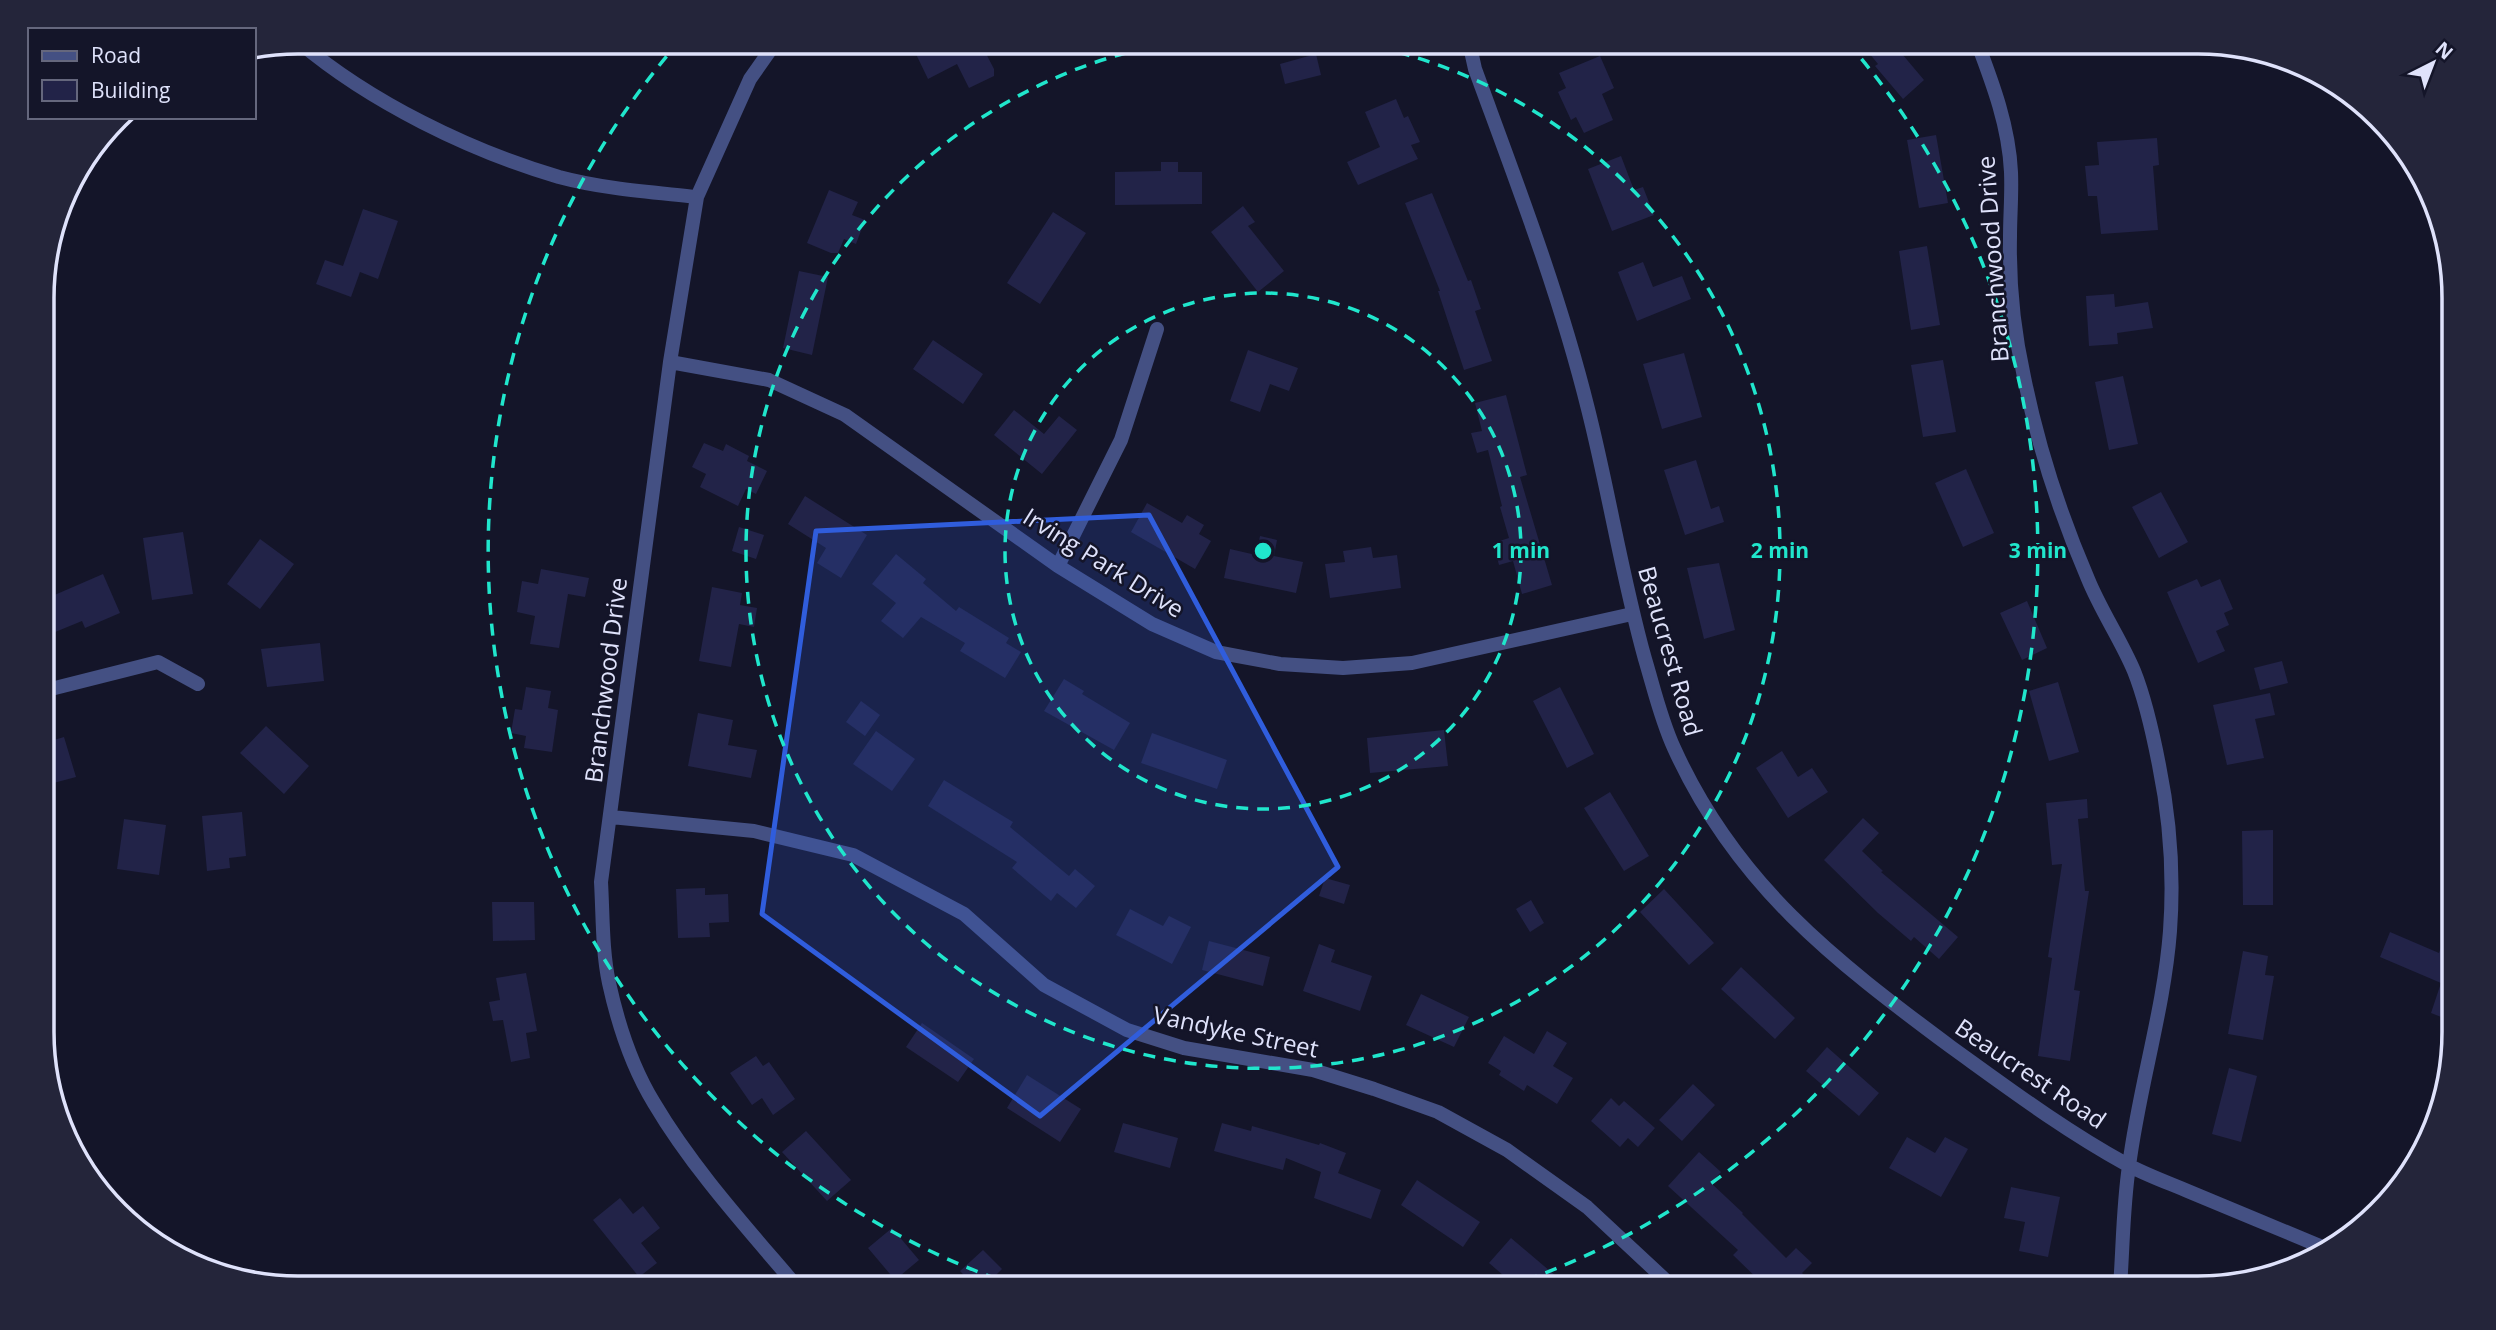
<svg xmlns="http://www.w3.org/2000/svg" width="2496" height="1330" font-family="'Open Sans',sans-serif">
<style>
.building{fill:#222348}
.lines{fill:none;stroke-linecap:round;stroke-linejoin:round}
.street{stroke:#445083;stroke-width:14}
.marked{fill:#305ddc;fill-opacity:0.2;stroke:#305ddc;stroke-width:5;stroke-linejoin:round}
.ring{fill:none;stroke:#20e6cc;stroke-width:3.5;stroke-dasharray:12 9}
.labels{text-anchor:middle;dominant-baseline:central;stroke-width:5;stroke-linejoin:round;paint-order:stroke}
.street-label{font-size:24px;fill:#dfe2fb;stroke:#141529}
.rim{fill:none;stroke:#dfe2fb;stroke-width:3.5}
.centre{fill:#20e6cc;stroke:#141529;stroke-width:3.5}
.ring-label{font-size:21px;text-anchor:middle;font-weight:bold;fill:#20e6cc;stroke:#141529;stroke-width:5;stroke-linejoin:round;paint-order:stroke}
</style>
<rect width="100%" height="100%" fill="#141529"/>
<!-- building -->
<path class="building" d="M930,42H980L994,69V76L969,88L957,64L928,79L914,50Z
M1881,42H1892L1924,80L1903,99L1875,66L1878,64L1869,53Z
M1316,54L1321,75L1285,84L1280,64Z
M1600,56L1614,88L1602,94L1613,120L1584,133L1576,117L1571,120L1558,92L1566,88L1559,73Z
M1396,99L1404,118L1408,116L1420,142L1411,145L1418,159L1358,185L1347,162L1380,147L1365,112Z
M1936,135L1948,203L1919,208L1907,140Z
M2157,138L2159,165L2153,166L2158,230L2101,234L2097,196H2088L2085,166L2099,165L2097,142Z
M1621,156L1634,190L1643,187L1654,215L1612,231L1588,169Z
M1161,162H1178V172H1202V204L1115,205V172L1161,171Z
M829,190L858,202L852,215L865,220L856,244L844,239L838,253H831L807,243Z
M1432,193L1468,281L1471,280L1481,309L1475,311L1492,361L1464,370L1438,291H1440L1405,203Z
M1243,206L1255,222L1248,226L1284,271L1258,292L1211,232Z
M363,209L398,221L378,279L360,272L351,297L316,284L325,260L343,266Z
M1053,212L1086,233L1040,304L1007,283Z
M1927,246L1940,325L1911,330L1899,251Z
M1643,262L1653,287L1682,276L1691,299L1637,321L1618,272Z
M799,271L828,277L812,355L783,348Z
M2114,294L2115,307L2148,302L2153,328L2117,333L2118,344L2089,346L2086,296Z
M933,340L983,374L963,404L913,369Z
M1248,350L1298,368L1289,391L1270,384L1260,412L1230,401Z
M1684,353L1702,417L1662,429L1643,364Z
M1943,360L1956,432L1923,437L1911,365Z
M2123,376L2138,444L2109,450L2095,382Z
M1506,395L1527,475L1520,477L1552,585L1522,594L1513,561L1499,565L1493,543L1509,538L1500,507L1502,506L1488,450L1477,453L1471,433L1482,431L1475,403Z
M1014,410L1044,434L1059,416L1077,430L1042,474L994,435Z
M704,443L723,451L726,444L749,456L747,461L767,471L756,494L746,489L738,506L700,487L706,474L692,467Z
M1696,460L1711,509L1719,506L1724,522L1685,535L1664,470Z
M1966,469L1994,533L1963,547L1935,483Z
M2161,492L2188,542L2159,558L2132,507Z
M805,496L867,535L841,578L817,563L826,548L788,524Z
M1147,503L1182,523L1187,515L1204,525L1199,534L1211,541L1195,569L1131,532Z
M739,527L764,535L756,559L732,551Z
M183,532L193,594L152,600L143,538Z
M1260,536L1277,540L1274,556L1303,562L1296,593L1224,578L1230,549L1256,555Z
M260,539L294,564L260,609L227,584Z
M1371,547L1373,558L1397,555L1401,588L1330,598L1325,564L1345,562L1343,551Z
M896,554L926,579L923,583L956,611L959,607L1009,638L1006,643L1021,652L1005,678L960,651L965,643L921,617L903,638L881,621L896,603L872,584Z
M1719,563L1735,630L1704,639L1687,568Z
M541,569L589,578L585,597L568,594L559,648L530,644L535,616L517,612L522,581L538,584Z
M103,574L120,613L85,628L82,621L43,637V600Z
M2197,579L2201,587L2220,579L2233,609L2224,613L2229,625L2216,631L2225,651L2198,663L2167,592Z
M712,587L742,593L740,605L757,608L754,627L739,624L731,667L699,661Z
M2027,601L2047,648L2022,660L2000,613Z
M320,643L324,681L267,687L261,649Z
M2282,661L2288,683L2260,690L2254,668Z
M1064,679L1084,691L1082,694L1130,723L1114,750L1044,711Z
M2058,682L2079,752L2049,761L2029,691Z
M526,687L551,691L548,708L558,710L552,752L524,748L526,736L511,733L515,709L522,710Z
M1560,687L1594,754L1567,768L1533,701Z
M2270,693L2275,715L2255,719L2264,758L2227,765L2213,705Z
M861,701L880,715L865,736L846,722Z
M698,713L733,720L728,745L757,750L751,778L688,766Z
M266,726L309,766L284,794L240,753Z
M1444,730L1448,766L1370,773L1367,738Z
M876,731L915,759L892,791L853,764Z
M1152,733L1227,760L1217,789L1141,763Z
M64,737L76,777L46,785L44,776V743Z
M1782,751L1798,777L1812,768L1828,792L1788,818L1756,768Z
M944,780L1013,822L1010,827L1069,876L1075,869L1095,886L1076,908L1057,893L1051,901L1012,868L1017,862L928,806Z
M1610,792L1649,856L1624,871L1584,808Z
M2087,799L2088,818L2078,819L2085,891H2089L2074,990L2080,991L2070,1061L2038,1056L2052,958L2048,957L2062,864L2052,865L2046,803Z
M242,812L246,856L229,858L230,868L207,871L202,816Z
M1863,818L1879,833L1862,851L1883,871L1881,872L1958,937L1939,959L1914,937L1911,941L1878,913L1824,860Z
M124,819L166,825L159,875L117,869Z
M2273,830V905H2243L2242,831Z
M1325,878L1350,885L1344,904L1319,896Z
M705,888V895L728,894L729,922L709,923L710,937L678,938L676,889Z
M1664,889L1714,943L1689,965L1640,912Z
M1531,900L1544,923L1530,932L1516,909Z
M492,902H534L535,940L493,941Z
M1130,909L1163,926L1169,916L1191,927L1172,964L1116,935Z
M2451,917L2454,918V1022L2431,1013L2441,983L2380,957L2390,932L2439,953Z
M1209,941L1270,957L1263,986L1202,970Z
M1319,944L1335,950L1331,962L1372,976L1360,1011L1303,991Z
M2243,951L2268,956L2265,975L2274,976L2263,1040L2228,1034Z
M1741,967L1795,1018L1775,1039L1721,989Z
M526,973L537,1031L526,1033L530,1058L511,1062L503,1020L493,1021L489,1002L500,1000L496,978Z
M1421,994L1469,1017L1454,1047L1406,1025Z
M922,1023L974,1059L958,1082L906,1047Z
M1547,1031L1567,1043L1553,1066L1573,1078L1557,1104L1527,1085L1524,1091L1499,1075L1501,1071L1488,1063L1504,1036L1534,1054Z
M1827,1047L1879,1093L1859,1116L1806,1071Z
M756,1056L763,1066L769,1062L795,1099L773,1115L762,1098L752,1105L730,1073Z
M2229,1068L2257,1076L2241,1142L2212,1134Z
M1027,1075L1081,1109L1060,1142L1007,1108Z
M1693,1084L1715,1105L1682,1141L1659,1120Z
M1611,1098L1619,1106L1624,1101L1655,1128L1638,1147L1628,1138L1620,1147L1591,1121Z
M1123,1123L1178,1138L1170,1168L1114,1152Z
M1222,1123L1251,1131L1252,1126L1319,1145L1320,1143L1346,1153L1338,1173L1381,1190L1371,1219L1314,1198L1321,1172L1286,1158L1283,1170L1214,1151Z
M806,1131L851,1180L827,1201L782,1152Z
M1907,1137L1935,1153L1945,1137L1968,1149L1941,1197L1889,1168Z
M1699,1152L1721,1172L1711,1183L1743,1213L1742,1214L1786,1258L1796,1248L1812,1263L1802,1273L1817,1288H1767L1733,1255L1738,1250L1668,1186Z
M1417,1180L1480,1222L1463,1247L1401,1205Z
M2011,1187L2060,1197L2048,1257L2019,1251L2025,1222L2004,1218Z
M620,1198L633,1214L643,1206L660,1228L641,1243L657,1263L639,1277L593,1220Z
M892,1228L919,1260L895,1280L868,1248Z
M1511,1238L1570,1288H1518L1489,1263Z
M983,1250L1002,1269L983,1288H976L960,1271Z"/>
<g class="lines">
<!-- street -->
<path class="street" d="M299,42C370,102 470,151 559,177C604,189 651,192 697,197
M776,42L750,79L697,197L670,362L601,882C603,916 602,950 609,983C618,1024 632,1067 654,1103C693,1169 748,1229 798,1288
M1469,42L1475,69C1516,181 1559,292 1588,409C1609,492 1622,577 1645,659C1654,689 1661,720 1674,748C1736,885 1834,960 1951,1047C2008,1088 2064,1130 2126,1164C2146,1175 2169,1183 2190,1192C2236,1211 2281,1230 2327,1249
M1977,42C1993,84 2009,127 2011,172C2012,194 2010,215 2010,237C2009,283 2014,332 2024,377C2038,446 2060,514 2088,579C2101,611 2121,640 2134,671C2146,701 2153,734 2159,765C2170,819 2174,876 2170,931C2164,1010 2139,1087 2129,1166C2123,1206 2123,1247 2120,1287
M670,362L769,380L845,415L1058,566L1152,624L1216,652L1280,664L1343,668L1412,663L1632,614
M1058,566L1121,440L1157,329
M43,691L158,662L198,684
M611,817L754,831L853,855L964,914L1044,985L1127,1030L1184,1048L1313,1070L1374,1089L1438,1112L1507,1150L1587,1207L1674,1288"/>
</g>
<!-- marked area -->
<path class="marked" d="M1149,515L1338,867L1040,1116L762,914L816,531Z"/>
<!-- distance rings -->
<g class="ring">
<circle cx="1263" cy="551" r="258"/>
<path d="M1357 43A517 517 0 1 1 1169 43"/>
<path d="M1017 1286A775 775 0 0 1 678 43M1848 43A775 775 0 0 1 1509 1286"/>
</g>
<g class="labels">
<!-- street labels -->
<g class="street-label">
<text transform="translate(1992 259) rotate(-94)">Branchwood Drive</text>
<text transform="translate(1104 562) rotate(32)">Irving Park Drive</text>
<text transform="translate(1671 651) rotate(74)">Beaucrest Road</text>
<text transform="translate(605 680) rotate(-83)">Branchwood Drive</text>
<text transform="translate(1236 1031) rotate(12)">Vandyke Street</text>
<text transform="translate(2031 1073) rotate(34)">Beaucrest Road</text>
</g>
</g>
<!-- crop -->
<path d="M0 0H2496V1330H0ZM298 54H2198A244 244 0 0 1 2442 298V1032A244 244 0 0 1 2198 1276H298A244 244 0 0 1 54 1032V298A244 244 0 0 1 298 54Z" fill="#24253a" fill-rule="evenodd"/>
<path class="rim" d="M298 54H2198A244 244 0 0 1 2442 298V1032A244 244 0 0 1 2198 1276H298A244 244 0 0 1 54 1032V298A244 244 0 0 1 298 54Z"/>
<circle cx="1263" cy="551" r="10" class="centre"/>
<g class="ring-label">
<text x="1521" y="558">1 min</text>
<text x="1780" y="558">2 min</text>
<text x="2038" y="558">3 min</text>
</g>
<!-- legend -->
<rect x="28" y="28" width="228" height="91" fill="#141529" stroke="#65677d" stroke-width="2"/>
<rect x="42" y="51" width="35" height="10" fill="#445083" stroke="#65677d" stroke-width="2"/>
<text x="91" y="63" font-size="21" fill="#dfe2fb">Road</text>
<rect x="42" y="80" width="35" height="21" fill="#222348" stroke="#65677d" stroke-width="2"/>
<text x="91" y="98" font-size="21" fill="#dfe2fb">Building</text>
<!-- north arrow -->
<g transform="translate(2433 63) rotate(42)" stroke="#141529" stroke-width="5" paint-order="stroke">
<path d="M0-5L12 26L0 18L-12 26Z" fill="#dfe2fb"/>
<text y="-10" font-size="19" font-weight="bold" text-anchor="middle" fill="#dfe2fb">N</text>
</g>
</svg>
